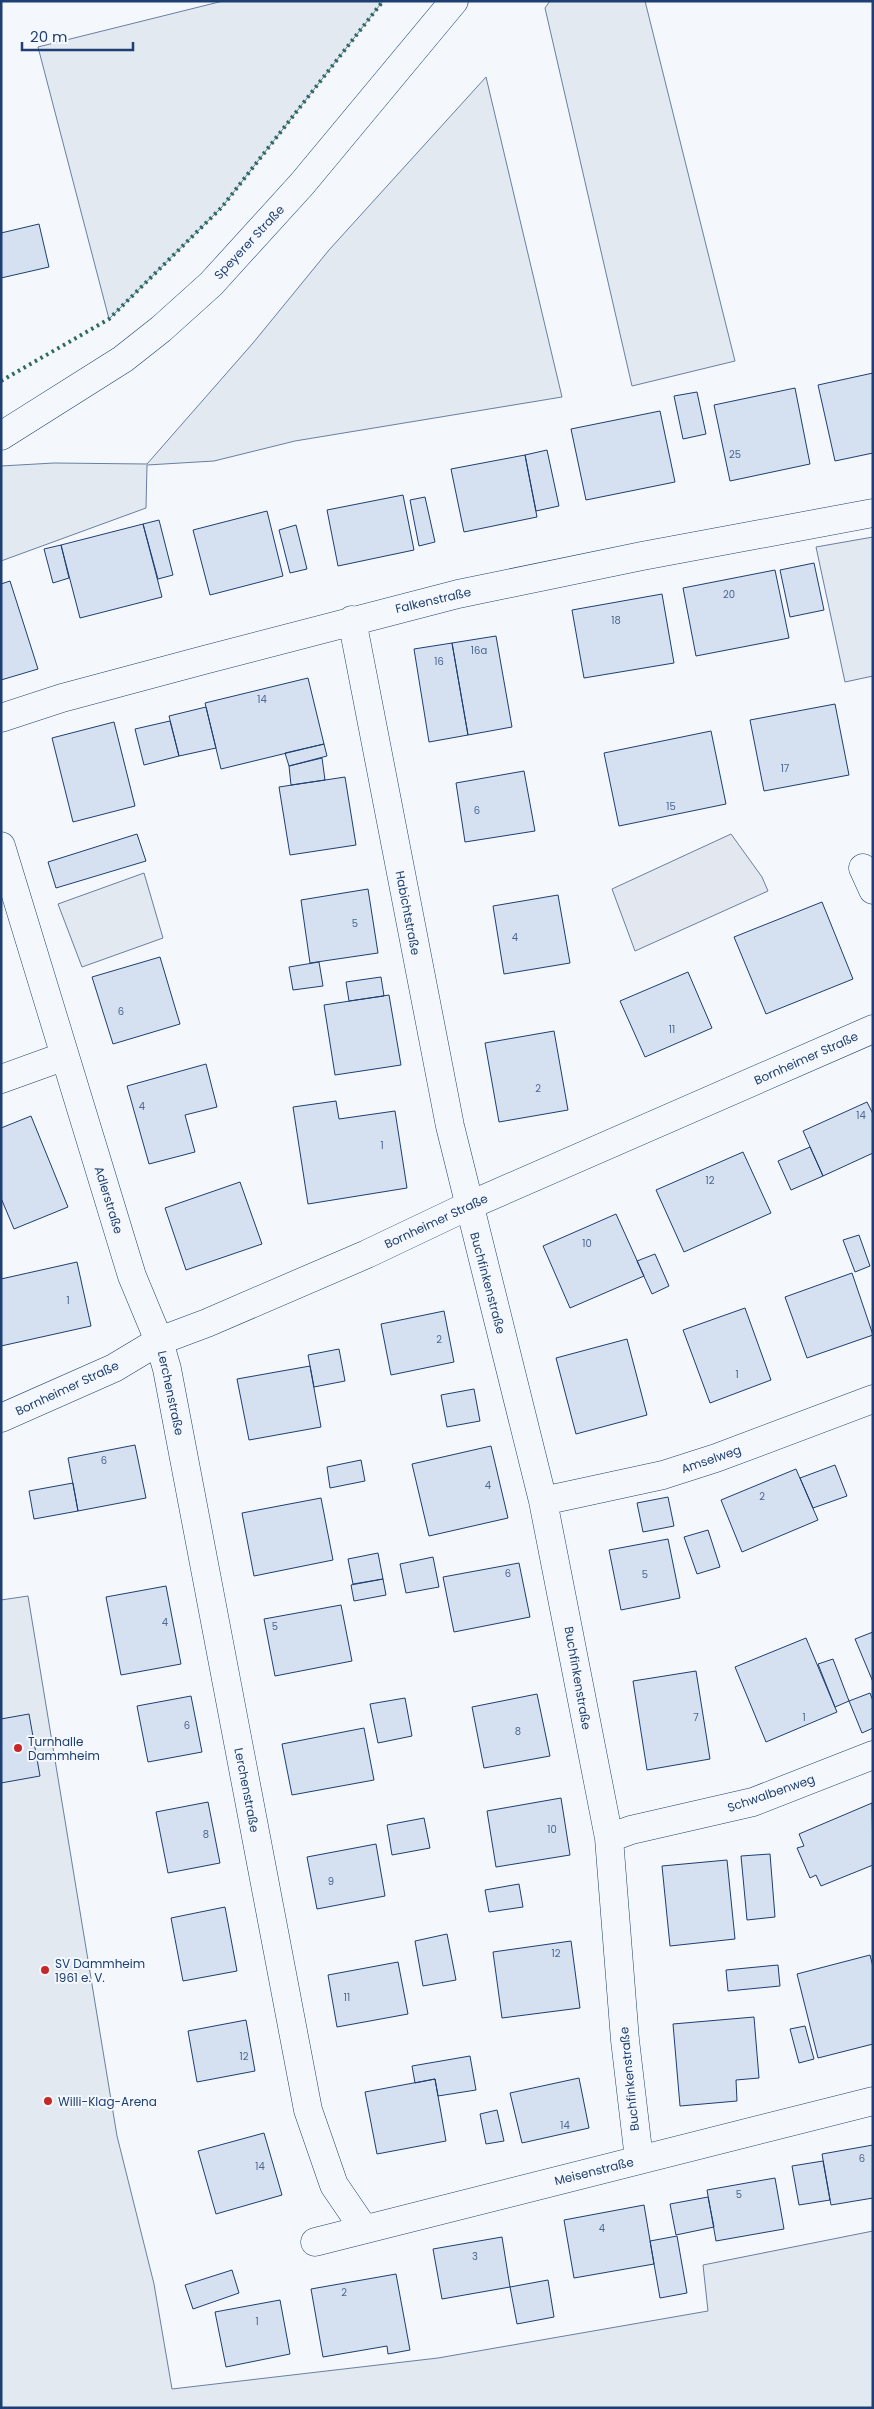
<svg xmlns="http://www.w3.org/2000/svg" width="874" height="2409" font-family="Poppins,sans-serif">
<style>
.green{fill:#e3e9f0;stroke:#687fa3}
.parking{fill:#e3e8f0;stroke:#687fa3}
.building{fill:#d5e0f0;stroke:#1d3f73}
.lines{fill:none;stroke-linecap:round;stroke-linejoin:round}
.street-casing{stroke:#1d3f73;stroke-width:29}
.secondary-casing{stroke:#1d3f73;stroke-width:29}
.street{stroke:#f4f7fb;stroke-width:28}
.secondary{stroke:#f4f7fb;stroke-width:28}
.hedge{stroke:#2c6c60;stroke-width:4;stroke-dasharray:2.5 4;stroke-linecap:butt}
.poi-dot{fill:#c62828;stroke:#f4f7fb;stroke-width:2}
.labels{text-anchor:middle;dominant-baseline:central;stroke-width:4;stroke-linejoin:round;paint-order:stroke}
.number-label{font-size:10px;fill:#4b6792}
.street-label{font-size:12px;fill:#1d3f73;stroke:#f4f7fb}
.poi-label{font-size:12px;fill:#1d3f73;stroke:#f4f7fb;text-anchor:start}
</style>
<rect width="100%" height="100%" fill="#f4f7fb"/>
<!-- green -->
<path class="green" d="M223,1H383L222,207L109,319L38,47Z
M550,1H645L735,361L632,386L545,8Z
M486,77L562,397L295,441L214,461L147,465L146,508L1,561V466L54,463L147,464L253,343L329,250Z
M873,537V676L845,682L816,547Z
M144,873L163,938L82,967L58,904Z
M28,1596L117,2136L154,2284L172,2389L438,2358L708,2311L703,2265L873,2231V2408H1V1600Z"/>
<!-- parking -->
<path class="parking" d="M731,834L762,877L768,891L635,951L612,889Z"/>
<!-- building -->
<path class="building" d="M39,224L49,267L1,278V233Z
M873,373V453L835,461L818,385Z
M795,388L810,464L730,481L714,405Z
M697,392L706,434L683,439L674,396Z
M660,411L675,482L586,500L571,429Z
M547,450L559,506L536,511L525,455Z
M525,455L537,517L464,532L451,469Z
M403,495L414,550L338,566L327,510Z
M425,497L435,542L419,546L410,500Z
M267,511L283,576L210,595L193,530Z
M159,520L173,575L158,579L143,524Z
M143,524L162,597L80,618L61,545Z
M296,525L307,569L290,573L279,530Z
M61,545L69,578L53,583L44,549Z
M814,563L824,610L790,617L780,570Z
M775,570L789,638L696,656L683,588Z
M10,581L38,669L1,680V584Z
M662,594L674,663L584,678L572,610Z
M496,636L512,727L468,735L452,643Z
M452,643L468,735L429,742L414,649Z
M308,678L324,744L221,769L205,703Z
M835,704L849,775L764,791L750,720Z
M206,707L216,748L179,756L169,716Z
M170,721L179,756L144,765L135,729Z
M114,722L135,806L73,822L52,738Z
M711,731L726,804L619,826L604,753Z
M324,744L327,756L289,766L285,753Z
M322,758L325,780L291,785L289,766Z
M524,771L535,831L465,842L456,783Z
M345,777L356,845L290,855L279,787Z
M137,834L146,861L56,888L48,862Z
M368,889L378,953L310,963L301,900Z
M558,895L570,963L504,974L493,906Z
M822,902L853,979L766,1014L734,937Z
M160,957L180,1024L113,1044L92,977Z
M319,962L323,986L293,990L289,967Z
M688,972L712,1028L645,1057L620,1001Z
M381,977L384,996L349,1001L346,982Z
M389,995L401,1065L335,1075L324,1005Z
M554,1031L568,1110L499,1122L485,1043Z
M206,1064L217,1107L185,1115L195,1152L149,1164L127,1086Z
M336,1101L339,1119L395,1111L407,1188L308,1204L293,1107Z
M867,1102L873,1114V1153L823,1176L803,1131Z
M31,1116L68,1207L14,1229L1,1198V1128Z
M810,1147L823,1176L791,1190L778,1161Z
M743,1152L771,1213L684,1252L656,1190Z
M240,1182L262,1244L186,1270L165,1208Z
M616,1214L644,1276L570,1308L543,1246Z
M859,1235L870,1266L855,1272L843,1240Z
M655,1254L669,1286L652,1294L637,1261Z
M77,1262L91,1326L1,1346V1279Z
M852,1273L873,1335L807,1358L785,1297Z
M745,1308L771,1380L710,1403L683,1330Z
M444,1311L454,1362L391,1375L381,1324Z
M627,1339L647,1415L576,1434L556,1358Z
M339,1349L345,1381L314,1387L308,1355Z
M310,1366L321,1427L249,1440L237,1379Z
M474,1389L480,1421L447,1427L441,1395Z
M135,1445L146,1498L78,1511L68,1458Z
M491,1446L508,1518L429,1536L412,1464Z
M361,1460L365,1481L330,1488L327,1467Z
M835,1465L847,1496L813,1508L800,1478Z
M796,1469L818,1520L742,1552L721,1500Z
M73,1483L78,1511L34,1519L29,1491Z
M668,1497L674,1526L643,1532L637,1503Z
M321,1498L333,1560L254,1576L242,1513Z
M708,1530L720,1567L697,1574L684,1537Z
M668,1539L680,1598L621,1610L609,1550Z
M378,1553L383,1579L353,1584L348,1559Z
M433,1557L439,1587L406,1593L400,1564Z
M519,1563L530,1617L454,1632L443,1577Z
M383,1579L386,1595L354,1601L351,1585Z
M166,1586L181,1664L121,1675L106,1597Z
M341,1605L352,1661L275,1676L264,1619Z
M873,1632V1682L855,1639Z
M806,1638L837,1712L766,1742L735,1667Z
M833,1659L849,1701L835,1707L818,1664Z
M696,1671L710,1759L647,1770L633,1681Z
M870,1693L873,1701V1728L862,1733L849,1701Z
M537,1694L550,1756L484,1768L472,1707Z
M191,1696L202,1752L148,1762L137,1706Z
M405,1698L412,1736L378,1743L370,1704Z
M29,1714L40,1776L1,1783V1719Z
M364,1728L374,1780L292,1795L282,1744Z
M561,1798L570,1855L496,1867L487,1811Z
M208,1802L220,1863L168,1873L156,1812Z
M872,1803L873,1865L821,1886L816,1875L810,1878L797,1848L804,1846L799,1834Z
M424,1818L430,1848L392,1855L387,1825Z
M376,1844L385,1896L317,1909L307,1857Z
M770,1854L775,1917L747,1920L741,1856Z
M727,1860L735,1939L670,1946L662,1866Z
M519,1884L523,1907L489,1912L485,1890Z
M225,1907L237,1971L183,1981L171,1918Z
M447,1934L456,1980L423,1986L415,1941Z
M571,1941L580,2008L502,2018L493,1952Z
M870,1955L873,1967V2044L818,2058L797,1974Z
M398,1962L408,2014L337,2027L328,1975Z
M778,1965L780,1986L728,1991L726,1970Z
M754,2017L759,2078L736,2080L737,2101L680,2106L673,2024Z
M246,2020L255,2071L197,2082L188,2031Z
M805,2026L814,2059L799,2063L790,2029Z
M470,2056L476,2090L438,2096L435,2079L415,2083L412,2066Z
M579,2078L589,2128L522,2143L510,2093Z
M435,2079L446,2141L377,2154L365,2092Z
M497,2110L504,2141L486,2144L480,2114Z
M264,2133L282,2195L216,2214L198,2151Z
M873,2145V2198L831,2205L822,2154Z
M823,2161L830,2200L799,2205L792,2166Z
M775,2178L784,2229L716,2241L707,2190Z
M708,2197L714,2227L676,2235L670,2204Z
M644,2205L654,2264L574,2278L564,2220Z
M677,2236L687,2293L660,2298L650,2241Z
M502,2237L510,2287L442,2299L433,2249Z
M232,2270L239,2293L193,2309L185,2285Z
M396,2274L410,2350L388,2354L387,2346L323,2357L311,2289Z
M548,2280L554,2317L517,2324L510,2287Z
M280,2300L290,2354L226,2367L215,2312Z"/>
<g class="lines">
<defs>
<path id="street" d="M352,620L450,1126L543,1501L609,1838L625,2040L639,2159
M1,718L62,698L204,660L458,594L642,556L873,513
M1,846L132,1276L159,1341L167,1369L308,2110L334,2185L364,2229
M863,868L873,890
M1,1079L65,1056
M1,1418L114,1368L159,1341L207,1323L367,1254L468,1206L873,1029
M543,1501L663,1475L716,1458L873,1399
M609,1838L631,1830L753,1802L873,1755
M315,2242L873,2101"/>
<path id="secondary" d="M1,436L123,359L161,329L211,284L302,184L454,1"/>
</defs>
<!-- street casing -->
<use href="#street" class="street-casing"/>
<!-- secondary casing -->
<use href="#secondary" class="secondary-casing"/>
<!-- street -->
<use href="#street" class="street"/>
<!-- secondary -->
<use href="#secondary" class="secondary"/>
<!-- hedge -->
<path class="hedge" d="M1,381L109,319L222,207L383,1"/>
</g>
<!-- markers -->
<g class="poi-dot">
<circle cx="18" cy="1748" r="5"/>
<circle cx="45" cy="1970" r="5"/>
<circle cx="48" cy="2101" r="5"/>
</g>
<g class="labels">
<!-- number labels -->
<g class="number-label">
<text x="735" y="454">25</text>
<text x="729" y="594">20</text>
<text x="616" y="620">18</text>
<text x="479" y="650">16a</text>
<text x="439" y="661">16</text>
<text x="262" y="699">14</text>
<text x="785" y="768">17</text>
<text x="671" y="806">15</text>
<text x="477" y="810">6</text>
<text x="355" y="923">5</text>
<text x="515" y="937">4</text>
<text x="121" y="1011">6</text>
<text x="672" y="1029">11</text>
<text x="538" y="1088">2</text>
<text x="142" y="1106">4</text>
<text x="861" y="1115">14</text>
<text x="382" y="1145">1</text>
<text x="710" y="1180">12</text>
<text x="587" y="1243">10</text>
<text x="68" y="1300">1</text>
<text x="439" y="1339">2</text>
<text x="737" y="1374">1</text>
<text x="104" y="1460">6</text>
<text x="488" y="1485">4</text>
<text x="762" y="1496">2</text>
<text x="508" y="1573">6</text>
<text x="645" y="1574">5</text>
<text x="165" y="1622">4</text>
<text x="275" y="1626">5</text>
<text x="696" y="1717">7</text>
<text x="804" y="1717">1</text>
<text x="187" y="1725">6</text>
<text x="518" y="1731">8</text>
<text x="552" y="1829">10</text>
<text x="206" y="1834">8</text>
<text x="331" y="1881">9</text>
<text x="556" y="1953">12</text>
<text x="347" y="1997">11</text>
<text x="244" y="2056">12</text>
<text x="565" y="2125">14</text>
<text x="862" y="2158">6</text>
<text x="260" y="2166">14</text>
<text x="739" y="2194">5</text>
<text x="602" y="2228">4</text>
<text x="475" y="2256">3</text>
<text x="344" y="2292">2</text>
<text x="257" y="2321">1</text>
</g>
<!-- street labels -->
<g class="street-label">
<text transform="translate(249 242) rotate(-47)">Speyerer Straße</text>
<text transform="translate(433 600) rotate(-13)">Falkenstraße</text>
<text transform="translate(408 913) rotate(79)">Habichtstraße</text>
<text transform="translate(806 1058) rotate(-24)">Bornheimer Straße</text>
<text transform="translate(109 1200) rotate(73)">Adlerstraße</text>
<text transform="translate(436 1221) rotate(-25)">Bornheimer Straße</text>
<text transform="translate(488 1283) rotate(75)">Buchfinkenstraße</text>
<text transform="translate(67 1388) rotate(-25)">Bornheimer Straße</text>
<text transform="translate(171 1393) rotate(78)">Lerchenstraße</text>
<text transform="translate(711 1459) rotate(-19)">Amselweg</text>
<text transform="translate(578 1678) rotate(80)">Buchfinkenstraße</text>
<text transform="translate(247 1790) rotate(79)">Lerchenstraße</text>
<text transform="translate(771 1793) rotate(-19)">Schwalbenweg</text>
<text transform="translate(629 2079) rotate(-96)">Buchfinkenstraße</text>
<text transform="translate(594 2171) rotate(-14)">Meisenstraße</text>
</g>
<!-- poi labels -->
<g class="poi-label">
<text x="28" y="1741">Turnhalle<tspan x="28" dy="14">Dammheim</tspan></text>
<text x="55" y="1963">SV Dammheim<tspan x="55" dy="14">1961 e. V.</tspan></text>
<text x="58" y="2101">Willi-Klag-Arena</text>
</g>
</g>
<!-- border -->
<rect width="874" height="2409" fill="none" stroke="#1d3f73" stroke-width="5"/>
<!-- scale -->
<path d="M22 42v8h111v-8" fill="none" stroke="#1d3f73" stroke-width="2.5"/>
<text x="30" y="42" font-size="15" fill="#1d3f73" stroke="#f4f7fb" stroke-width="4" paint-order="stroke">20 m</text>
</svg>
